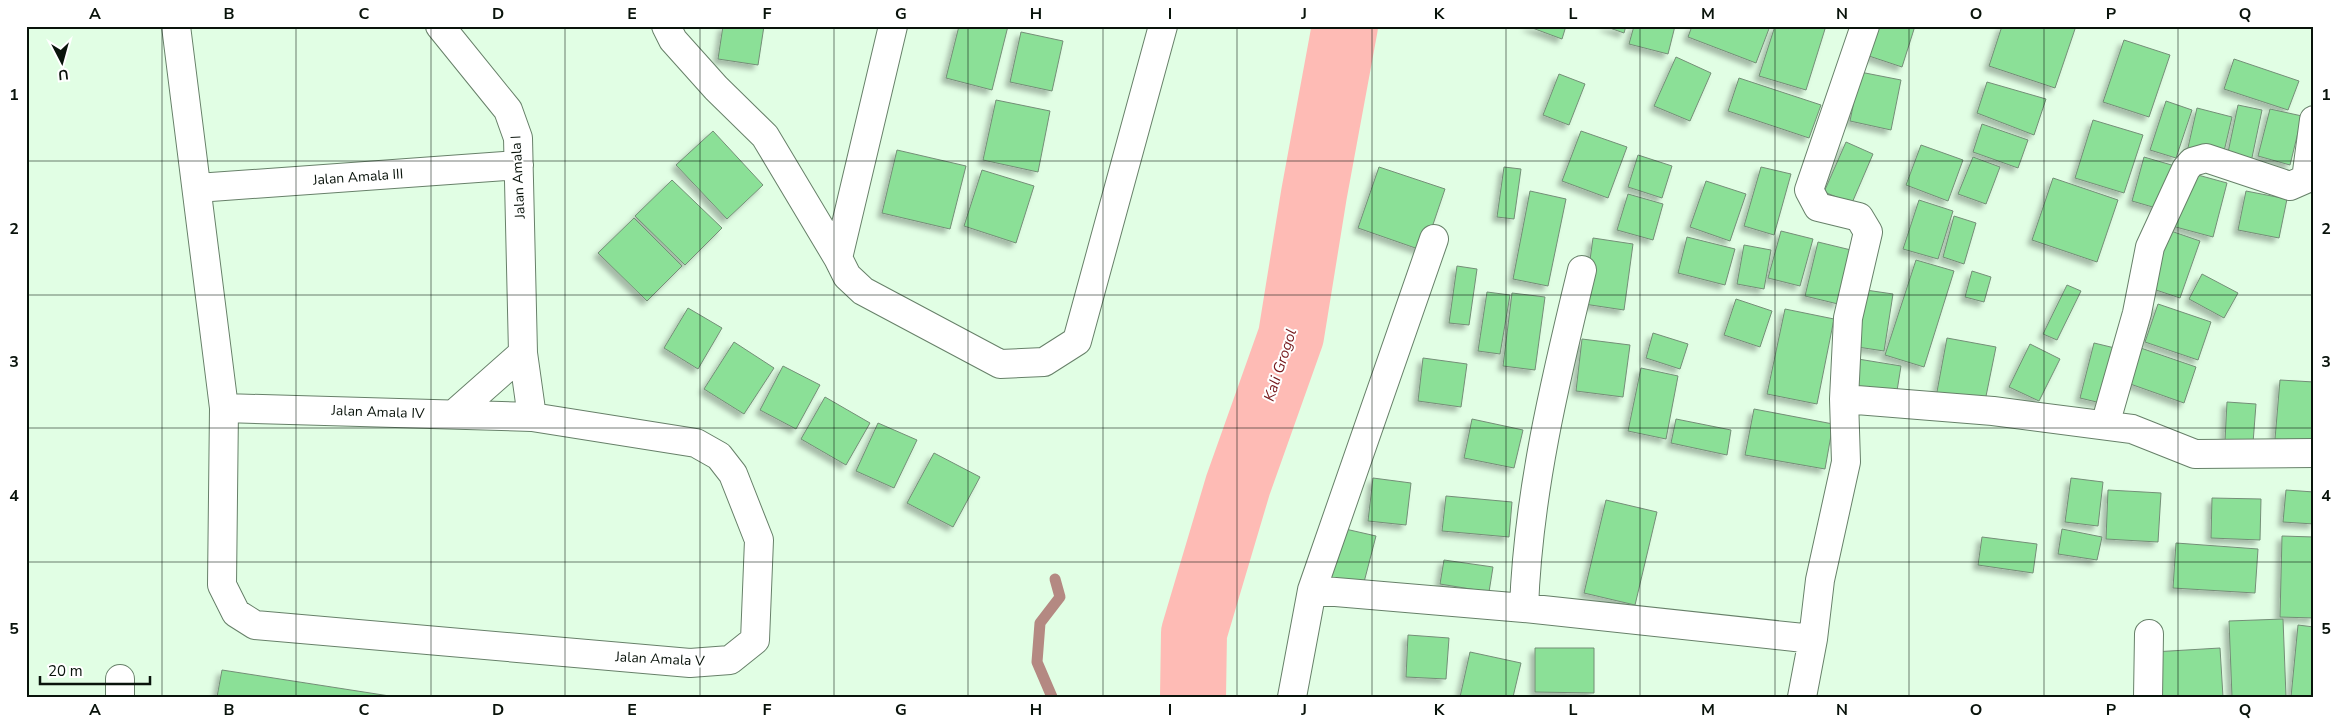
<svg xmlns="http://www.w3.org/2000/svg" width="2340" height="723" font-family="'Nunito Sans',sans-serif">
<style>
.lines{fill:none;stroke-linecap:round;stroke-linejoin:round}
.stream{stroke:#b48982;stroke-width:11}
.river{stroke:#febbb5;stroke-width:66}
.building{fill:#8be097;stroke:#748e77;filter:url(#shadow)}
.street-casing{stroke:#678069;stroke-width:30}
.street{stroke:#fff;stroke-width:28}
.grid{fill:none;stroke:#09130b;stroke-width:1;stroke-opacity:0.55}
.labels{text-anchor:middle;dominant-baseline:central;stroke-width:4;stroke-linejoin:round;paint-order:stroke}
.street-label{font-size:14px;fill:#09130b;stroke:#fff}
.water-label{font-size:15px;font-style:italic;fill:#75171a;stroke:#fff}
.neatline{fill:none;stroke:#09130b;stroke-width:2}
.grid-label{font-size:16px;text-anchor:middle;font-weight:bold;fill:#09130b}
</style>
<defs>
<filter id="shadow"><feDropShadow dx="-4.5" dy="4.5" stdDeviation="2.5" flood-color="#0004"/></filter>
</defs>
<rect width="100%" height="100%" fill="#e1fee4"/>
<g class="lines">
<!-- stream -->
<path class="stream" d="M1052,697L1037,662L1040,623L1060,597L1055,579"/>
<!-- river -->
<path class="river" d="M1193,697L1194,633L1238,485L1291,336L1314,194L1345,26"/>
</g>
<!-- building -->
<path class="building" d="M723,26H764L758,65L718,59Z
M959,26H1008L992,90L946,78Z
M1527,26H1566L1562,39Z
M1604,26H1626L1624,33Z
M1634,26H1675L1668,54L1629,44Z
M1692,26H1770L1756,63L1688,37Z
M1775,26H1817L1825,29L1806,90L1759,76Z
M1868,26H1915L1902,67L1860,53Z
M2002,26H2076L2055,88L1989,66Z
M1021,32L1063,41L1052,91L1010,82Z
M2124,40L2170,55L2149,117L2103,102Z
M1676,57L1711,73L1690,121L1654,106Z
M2234,59L2299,81L2288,110L2224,89Z
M1860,72L1901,80L1891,130L1850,121Z
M1559,74L1585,84L1569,125L1543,115Z
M1739,78L1821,105L1809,138L1728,111Z
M1987,82L2046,99L2034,135L1977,113Z
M996,100L1050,111L1038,172L983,160Z
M2166,101L2192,110L2176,158L2150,150Z
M2238,105L2262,110L2250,167L2226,162Z
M2197,108L2232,117L2222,160L2187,152Z
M2270,109L2302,116L2290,165L2258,156Z
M2093,120L2143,135L2124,193L2075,178Z
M1982,124L2028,140L2018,168L1973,152Z
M713,131L763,185L727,219L676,165Z
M1581,131L1627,147L1608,198L1562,181Z
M1846,142L1873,154L1852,203L1824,192Z
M1921,145L1963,160L1948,201L1906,185Z
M897,150L966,166L950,229L882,213Z
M1638,155L1672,166L1662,198L1628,187Z
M1973,157L2000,167L1986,204L1958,194Z
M2144,157L2175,166L2163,210L2132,201Z
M1379,167L1445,189L1424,251L1358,228Z
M1504,167L1521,169L1514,219L1497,217Z
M1761,167L1791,174L1774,235L1744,226Z
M982,170L1034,186L1016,243L964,226Z
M2187,172L2227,183L2213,237L2172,226Z
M2053,178L2118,200L2097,262L2032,240Z
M672,180L722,228L685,265L635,216Z
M1706,181L1746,194L1730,241L1690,227Z
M1530,191L1566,199L1548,286L1513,279Z
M2246,191L2287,199L2279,238L2238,230Z
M1628,194L1663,204L1653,240L1617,230Z
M1919,200L1953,211L1938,259L1903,249Z
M1954,216L1976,223L1964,264L1943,257Z
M634,218L682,266L647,301L598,253Z
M2165,229L2200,241L2180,298L2144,286Z
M1781,231L1813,239L1800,286L1768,278Z
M1687,237L1735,249L1725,285L1678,273Z
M1593,238L1633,244L1624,310L1584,304Z
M1818,242L1851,250L1838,304L1805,296Z
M1744,245L1771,250L1764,289L1737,284Z
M1916,260L1954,271L1924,367L1885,355Z
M1457,266L1477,269L1469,325L1449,323Z
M1972,271L1991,277L1984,302L1965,297Z
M2202,274L2238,293L2224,318L2189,299Z
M2067,285L2081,291L2057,340L2043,334Z
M1859,289L1893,294L1884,351L1851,346Z
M1487,292L1510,295L1500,354L1478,351Z
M1512,293L1545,297L1535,370L1503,366Z
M1736,299L1772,311L1760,347L1724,335Z
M2158,304L2211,322L2198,360L2145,342Z
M688,308L722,328L698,369L664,348Z
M1785,309L1834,319L1817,404L1767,394Z
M1653,333L1688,344L1680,369L1646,358Z
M1947,338L1996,347L1984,406L1936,397Z
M1582,339L1630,345L1623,397L1576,391Z
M734,342L774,368L744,414L704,389Z
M2094,343L2119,349L2105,404L2080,398Z
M2030,344L2060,359L2039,401L2009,387Z
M2132,345L2196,367L2184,403L2119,380Z
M1423,358L1467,364L1461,407L1418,401Z
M1858,359L1901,366L1896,397L1853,390Z
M783,366L820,385L796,429L760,410Z
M1641,368L1678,376L1666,439L1628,431Z
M2280,380L2314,382V442L2275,439Z
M825,397L870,423L846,465L801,439Z
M2227,402L2256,404L2253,443L2225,441Z
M1754,409L1833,424L1825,469L1745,455Z
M1472,419L1523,430L1514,468L1464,458Z
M1676,419L1731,430L1727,455L1671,443Z
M878,423L917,440L894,488L856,471Z
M934,453L980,477L953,527L907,503Z
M1373,478L1411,483L1406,525L1368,521Z
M2071,478L2103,482L2098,526L2065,522Z
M2108,490L2161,493L2158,542L2106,539Z
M2286,490L2314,492V524L2283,522Z
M1446,496L1512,502L1509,537L1442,531Z
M2212,498L2261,499L2260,540L2211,538Z
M1606,500L1657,512L1635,605L1584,593Z
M1341,528L1376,536L1363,586L1328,578Z
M2062,529L2102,537L2097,560L2058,554Z
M2282,536L2314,537V618L2280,617Z
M1982,537L2037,544L2033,573L1978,565Z
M2176,543L2258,549L2255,593L2173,588Z
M1444,560L1493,567L1489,592L1440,584Z
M2283,619L2286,697H2232L2229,621Z
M2298,625L2314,627V697H2291Z
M1408,635L1449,638L1446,679L1406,677Z
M1535,648H1594V693L1535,692Z
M2220,648L2223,697H2155L2153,652Z
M1470,652L1521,663L1513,697H1460Z
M222,670L396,697H217Z"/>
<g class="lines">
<defs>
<path id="street" d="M176,26L224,408L222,585L236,613L255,625L690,663L730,660L755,640L759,540L733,474L719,456L696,443L532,417L224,408
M440,26L508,110L518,138L523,353L532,417
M666,26L673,40L716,88L765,136L838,258L847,276L863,291L1000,364L1044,362L1077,341L1163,26
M197,188L519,165
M838,258L893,26
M1844,399L1993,411L2132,429L2195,454L2314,453
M454,414L523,353
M2105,425L2137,313L2150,247L2186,169L2192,162L2206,158L2290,186L2306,179L2314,120
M1312,590L1524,608L1813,639L1802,697
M1524,608C1528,494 1555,381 1582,270
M1813,639L1820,580L1846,462L1844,399L1848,318L1868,232L1859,217L1818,207L1809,190L1865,26
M120,697V679
M1292,697L1312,590L1434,239
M2148,697L2149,634"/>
</defs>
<!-- street casing -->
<use href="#street" class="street-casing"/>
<!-- street -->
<use href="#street" class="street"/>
</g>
<!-- grid -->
<path class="grid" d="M162,26V697M296,26V697M431,26V697M565,26V697M700,26V697M834,26V697M968,26V697M1103,26V697M1237,26V697M1372,26V697M1506,26V697M1640,26V697M1775,26V697M1909,26V697M2044,26V697M2178,26V697M26,161H2314M26,295H2314M26,428H2314M26,562H2314"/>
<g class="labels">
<!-- street labels -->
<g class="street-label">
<text transform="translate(358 177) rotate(-4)">Jalan Amala III</text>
<text transform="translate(518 177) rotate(-93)">Jalan Amala I</text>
<text transform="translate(378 412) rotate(2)">Jalan Amala IV</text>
<text transform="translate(660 659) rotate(3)">Jalan Amala V</text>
</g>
<!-- water labels -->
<g class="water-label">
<text transform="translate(1280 365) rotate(-72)">Kali Grogol</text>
</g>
</g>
<!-- border -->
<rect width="2340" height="723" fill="none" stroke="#ffffff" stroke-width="55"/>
<!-- north arrow -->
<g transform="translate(62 62) rotate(174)" stroke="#ffffff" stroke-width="4" paint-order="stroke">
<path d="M0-4L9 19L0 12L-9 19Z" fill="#09130b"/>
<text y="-8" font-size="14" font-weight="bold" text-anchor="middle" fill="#09130b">U</text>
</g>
<!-- scale -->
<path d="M40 676v8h110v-8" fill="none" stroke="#09130b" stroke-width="2.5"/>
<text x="48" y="676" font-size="15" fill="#09130b" stroke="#ffffff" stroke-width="4" paint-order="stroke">20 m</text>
<rect x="28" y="28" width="2284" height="668" class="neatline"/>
<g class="grid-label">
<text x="95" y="19">A</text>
<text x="229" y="19">B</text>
<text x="364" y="19">C</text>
<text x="498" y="19">D</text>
<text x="632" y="19">E</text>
<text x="767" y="19">F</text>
<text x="901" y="19">G</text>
<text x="1036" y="19">H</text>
<text x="1170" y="19">I</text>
<text x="1304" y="19">J</text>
<text x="1439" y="19">K</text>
<text x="1573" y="19">L</text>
<text x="1708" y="19">M</text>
<text x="1842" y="19">N</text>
<text x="1976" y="19">O</text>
<text x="2111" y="19">P</text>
<text x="2245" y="19">Q</text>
<text x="14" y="100">1</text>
<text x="2326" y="100">1</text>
<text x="14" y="234">2</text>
<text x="2326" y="234">2</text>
<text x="14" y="367">3</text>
<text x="2326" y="367">3</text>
<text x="14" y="501">4</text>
<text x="2326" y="501">4</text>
<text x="14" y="634">5</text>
<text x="2326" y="634">5</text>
<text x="95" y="715">A</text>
<text x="229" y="715">B</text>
<text x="364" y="715">C</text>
<text x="498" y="715">D</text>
<text x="632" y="715">E</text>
<text x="767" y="715">F</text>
<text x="901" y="715">G</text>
<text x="1036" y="715">H</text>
<text x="1170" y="715">I</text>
<text x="1304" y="715">J</text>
<text x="1439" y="715">K</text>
<text x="1573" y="715">L</text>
<text x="1708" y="715">M</text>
<text x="1842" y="715">N</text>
<text x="1976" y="715">O</text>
<text x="2111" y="715">P</text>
<text x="2245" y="715">Q</text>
</g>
</svg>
